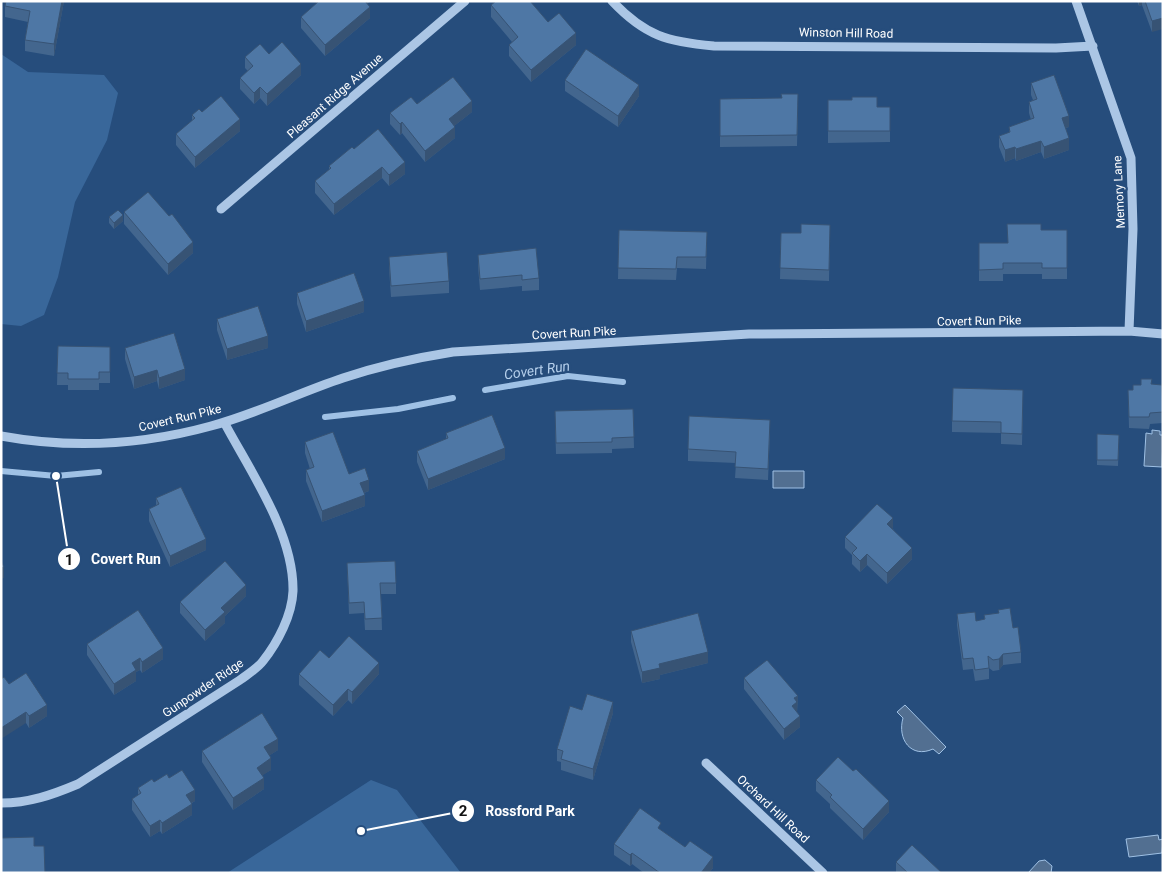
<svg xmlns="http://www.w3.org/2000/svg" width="1164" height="874" font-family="Roboto,sans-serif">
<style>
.green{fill:#39679a}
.water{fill:#526f91;stroke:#9fc1e5}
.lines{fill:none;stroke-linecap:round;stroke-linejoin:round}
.stream{stroke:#9fc1e5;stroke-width:6}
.minor{stroke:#abc6e5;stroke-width:9}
.wall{fill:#43668e}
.shaded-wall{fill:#375374}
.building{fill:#4e77a5;stroke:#375374}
.labels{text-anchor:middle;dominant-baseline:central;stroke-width:4.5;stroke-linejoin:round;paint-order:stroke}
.street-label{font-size:12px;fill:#fff;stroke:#264d7c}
.water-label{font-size:14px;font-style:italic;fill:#b6d0ec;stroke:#264d7c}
.leader{fill:none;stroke:#fff;stroke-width:2}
.callout-dot{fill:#fff;stroke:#264d7c;stroke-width:2}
.mark-label{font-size:15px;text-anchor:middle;font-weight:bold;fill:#111}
.callout-label{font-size:14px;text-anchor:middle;font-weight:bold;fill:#fff;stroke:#264d7c;stroke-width:4.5;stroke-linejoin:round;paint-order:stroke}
</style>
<rect width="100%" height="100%" fill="#264d7c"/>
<!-- green -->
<path class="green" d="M1,54L28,72L104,75L118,93L107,140L75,202L58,277L44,315L21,326L1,324Z
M371,780L397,790L461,873H227Z"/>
<!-- water -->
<path class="water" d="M1152,430L1160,431V435H1163L1162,467L1144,466L1146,433L1152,434Z
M773,471H804V488H773Z
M905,705L946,747L939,754L933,749C911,759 897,739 903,718L897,712Z
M1158,835L1159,840L1163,839L1162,853L1129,857L1126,839Z
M1045,860L1052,866L1051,873H1028L1039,861Z"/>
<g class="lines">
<!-- stream -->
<path class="stream" d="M485,390L568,376L623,382
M325,417L398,409L453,398
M1,471L56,476L99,472"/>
<!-- minor -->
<path class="minor" d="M612,1C645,36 668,42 714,46L1056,48L1093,46
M1076,1L1131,158L1133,229L1129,331
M221,209L465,1
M1,436C72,449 142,445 211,426C256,414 298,393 343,378C379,366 415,358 453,352L749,334L1129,331L1163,334
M706,763L823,873
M1,803C29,803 52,795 78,784L240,680C248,674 258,668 263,661C278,642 292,615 293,591C294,533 250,471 224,422"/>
</g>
<!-- wall -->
<path class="wall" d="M64,1L54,56L25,51V40L28,22L5,17V6Z
M315,1H371L367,4L370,18L325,56L301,28V17L317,3Z
M1137,1H1163L1152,32L1142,5L1139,6Z
M491,5L548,22L576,45L531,82L509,56V45L512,42L491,17Z
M269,54L301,75L267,106L260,98L254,104L240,89V78L248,71L245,68V57Z
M565,80L639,96L618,127L565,91Z
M1031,83L1069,127L1066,128L1069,150L1044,159L1041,152L1016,161L1015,158L1005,162L999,147V136L1009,133V127L1031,120L1029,113V102L1033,100L1031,95Z
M720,99L798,105L797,146L720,147Z
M828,100L877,107H890V142L828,143Z
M417,104L472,112L454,126L455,138L425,162L402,133L400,135L390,124V113Z
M202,112L240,131L195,168L176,145V134L192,121V115Z
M354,149L405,174L389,186L382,178L334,215L315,193V181L329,170V166Z
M124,212L193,253L168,275L124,224Z
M109,217L123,221L114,229L109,223Z
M830,225L829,281L780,279L781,233H801Z
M619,230L707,232L706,269L677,268L676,280L618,279Z
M1041,230H1067V279H1042V274H1003V281H979V243H1007Z
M478,255L539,278V290L522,291V286L480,290L478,266Z
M389,257L449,281V293L391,297L389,268Z
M297,293L364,312L306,332L297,304Z
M217,319L268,348L227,360L217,330Z
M58,346L110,347V383H99V390H68V385H57Z
M125,348L185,380L159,389L157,381L134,389L125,359Z
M1151,384L1163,388V423L1150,424L1149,429L1129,428L1128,390H1133L1141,385Z
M1023,402L1022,445L1001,444V433L952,432V421Z
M633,409L634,448L612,449V453L556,454L555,422Z
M770,431L768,480L735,478L736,463L688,461V449Z
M446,433L505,459L428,490L417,462V451L446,439Z
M1097,434L1119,435L1118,466L1097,465Z
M305,442L349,474L369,491L364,493L365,506L322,522L306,481V470L310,469L305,453Z
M156,498L206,550L170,567L149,521V509L156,506Z
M893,529L912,559L887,584L867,565L860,572L852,564V555L845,548V537Z
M347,563L396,583V594H381L382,630H365L364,613L349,614Z
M246,596L225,616V623L205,641L180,613V602Z
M957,614L976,621L984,620V615L1013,628L1021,652V663L1003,665L999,670L993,671L989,668V679L975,681L973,669L963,670L957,625Z
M631,631L708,663L660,675V679L642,683L631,642Z
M87,644L163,659L142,673L140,670L136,672V681L114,695L87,655Z
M329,658L379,674L352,704L348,700L333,716L299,685V674Z
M744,678L798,696L797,712L800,727L784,740L744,689Z
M9,684L47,716L29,728L26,723Z
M582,710L613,713L593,780L561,770V762L557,761V749Z
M278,750L270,755L271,770L262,775L264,789L233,810L202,762V751Z
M169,778L195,801L192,803V815L162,834L160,831L150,837L132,810V799L138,795V788L154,782Z
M816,780L889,812L863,840L830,808V804L816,791Z
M661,830L713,868L709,873H644L632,864L630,866L614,855V844Z
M896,862L942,873H896Z"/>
<!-- shaded-wall -->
<path class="shaded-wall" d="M62,1H64L54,56V44Z
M1139,1H1142V5L1139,6Z
M370,7V18L325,56V45Z
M1163,18V29L1152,32V21Z
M576,33V45L531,82V70Z
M301,64V75L267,106V94Z
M639,85V96L618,127V116Z
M260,87V98L254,104V93Z
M472,101V112L449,130V119Z
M1069,116V127L1062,129V118Z
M240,119V131L195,168V157Z
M402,122V133L400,135V124Z
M455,127V138L425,162V151Z
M1069,138V150L1044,159V147Z
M1041,141V152L1016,161V149Z
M1015,147V158L1005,162V150Z
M405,162V174L389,186V175Z
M382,167V178L334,215V204Z
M123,215V221L114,229V223Z
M193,242V253L168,275V264Z
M364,301V312L306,332V321Z
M268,336V348L227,360V349Z
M185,369V380L159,389V378Z
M157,370V381L134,389V377Z
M505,448V459L428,490V479Z
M369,480V491L360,494V483Z
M365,495V506L322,522V511Z
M893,518V529L887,524Z
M206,539V550L170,567V556Z
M912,548V559L887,584V573Z
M867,554V565L860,572V561Z
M4,567V578L1,579V568Z
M246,585V596L225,616V623L205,641V630L221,608Z
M163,648V659L142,673V662Z
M708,652V663L660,675V679L642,683V672L659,664Z
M1003,654V665L999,670V659Z
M140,658V670L136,672V681L114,695V684L132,663Z
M379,663V674L352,704V692Z
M348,689V700L333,716V705Z
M798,696L797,714L792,706L794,698Z
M613,702V713L593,780V769Z
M47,705V716L29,728V716Z
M26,712V723L1,739V728Z
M800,716V727L784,740V729Z
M278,739V750L264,759V747Z
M271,758V770L257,779V768Z
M264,778V789L233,810V798Z
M195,790V801L186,806V795Z
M889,801V812L863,840V829Z
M192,804V815L162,834V823Z
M160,820V831L150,837V826Z
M632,853V864L630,866V855Z
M713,857V868L709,873H701Z"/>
<!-- building -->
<path class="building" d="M6,1H62L54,44L25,40L30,11L5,6Z
M319,1H365L370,7L325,45L301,17Z
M496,1H530L548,22L559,13L576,33L531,70L509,45L518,37L491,5Z
M1145,1H1163V18L1152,21Z
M282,42L301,64L267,94L260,87L254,93L240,78L253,66L245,57L260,44L269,54Z
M586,49L639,85L618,116L565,80Z
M1054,75L1069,116L1062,118L1069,138L1044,147L1041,141L1016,149L1015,147L1005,150L999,136L1010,132L1009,127L1034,118L1029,102L1037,99L1031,83Z
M453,77L472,101L449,119L455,127L425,151L402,122L400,124L390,113L411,97L417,104Z
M781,94H798L797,135L720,136V99L782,98Z
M221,96L240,119L195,157L176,134L195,118L192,115L199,109L202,112Z
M852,97H877V107H890V131H828V100H852Z
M378,129L405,162L389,175L382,167L334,204L315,181L331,168L329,166L352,147L354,149Z
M148,192L169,216L172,214L193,242L168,264L124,212Z
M118,210L123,215L114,223L109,217Z
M801,224L830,225L829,270L780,268L781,233H801Z
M1007,224H1041V230H1067V268H1042V263H1003V269L979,270V243H1008Z
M619,230L707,232L706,257H677L676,269L618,268Z
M536,248L539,278L522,280V275L480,279L478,255Z
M447,252L449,281L391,286L389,257Z
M354,273L364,301L306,321L297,293Z
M258,306L268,336L227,349L217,319Z
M174,333L185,369L159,378L157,370L134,377L125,348Z
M58,346L110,347V372H99V379H68V373H57Z
M1141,379H1152L1151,384L1162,385L1163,412L1150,413L1149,417H1129L1128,390H1133V385H1141Z
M953,388L1023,390L1022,434L1001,433V422L952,421Z
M633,409L634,437L612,438V442L556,443L555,411Z
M492,415L505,448L428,479L417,451L448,438L446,433Z
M689,416L770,420L768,469L735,467L736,452L688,449Z
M333,432L349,474L365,468L369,480L360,483L365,495L322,511L306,470L314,467L305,442Z
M1097,434L1119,435L1118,460H1097Z
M181,487L206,539L170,556L149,509L159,504L156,498Z
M877,504L893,518L887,524L912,548L887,573L867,554L860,561L852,553L857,548L845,537Z
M1,561L4,567L1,568Z
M225,561L246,585L221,608L225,612L205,630L180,602Z
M395,561L396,583H380L382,618L365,619L364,602L349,603L347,563Z
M1010,608L1013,628L1018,627L1021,652L1003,654L999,659L993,660L988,656L989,668L975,670L973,658L963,659L957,614L975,612L976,621L985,619L984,615L999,613L998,610Z
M138,610L163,648L142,662L140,658L132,663L136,670L114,684L87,644Z
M698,613L708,652L659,664L660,668L642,672L631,631Z
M349,636L379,663L352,692L348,689L333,705L299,674L320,650L329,658Z
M767,660L798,696L794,698L797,702L792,706L800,716L784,729L744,678Z
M26,673L47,705L29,716L26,712L1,728V679L4,677L9,684Z
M587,694L613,702L593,769L561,759L563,751L557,749L570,706L582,710Z
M262,713L278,739L264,747L271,758L257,768L264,778L233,798L202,751Z
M838,757L853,771L856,769L889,801L863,829L830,797L832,795L816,780Z
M182,770L195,790L186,795L192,804L162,823L160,820L150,826L132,799L141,793L138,788L152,779L154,782L167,774L169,778Z
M640,808L661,823L658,828L685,847L690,841L713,857L701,873H660L632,853L630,855L614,844Z
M34,837V846H44L45,873H1V838Z
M912,845L942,873H908L896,862Z"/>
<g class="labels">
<!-- street labels -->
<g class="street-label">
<text transform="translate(846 33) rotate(1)">Winston Hill Road</text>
<text transform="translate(335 96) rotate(-41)">Pleasant Ridge Avenue</text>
<text transform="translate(1119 192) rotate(-93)">Memory Lane</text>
<text transform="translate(979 321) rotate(-1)">Covert Run Pike</text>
<text transform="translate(574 333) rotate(-3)">Covert Run Pike</text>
<text transform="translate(180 418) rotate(-13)">Covert Run Pike</text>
<text transform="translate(203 688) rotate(-34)">Gunpowder Ridge</text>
<text transform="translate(773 809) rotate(43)">Orchard Hill Road</text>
</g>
<!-- water labels -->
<g class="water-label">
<text transform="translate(537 370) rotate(-8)">Covert Run</text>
</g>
</g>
<!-- callouts -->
<path class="leader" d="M56 476L69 559M361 831L463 811"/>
<g class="callout-dot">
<circle cx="56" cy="476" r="5"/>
<circle cx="361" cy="831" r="5"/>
<circle cx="69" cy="559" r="12"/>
<circle cx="463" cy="811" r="12"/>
</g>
<g class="mark-label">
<text x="69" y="565">1</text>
<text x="463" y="816">2</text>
</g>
<g class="callout-label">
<text x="126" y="564">Covert Run</text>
<text x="530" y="816">Rossford Park</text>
</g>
<!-- border -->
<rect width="1164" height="874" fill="none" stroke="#ffffff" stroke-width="5"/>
</svg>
